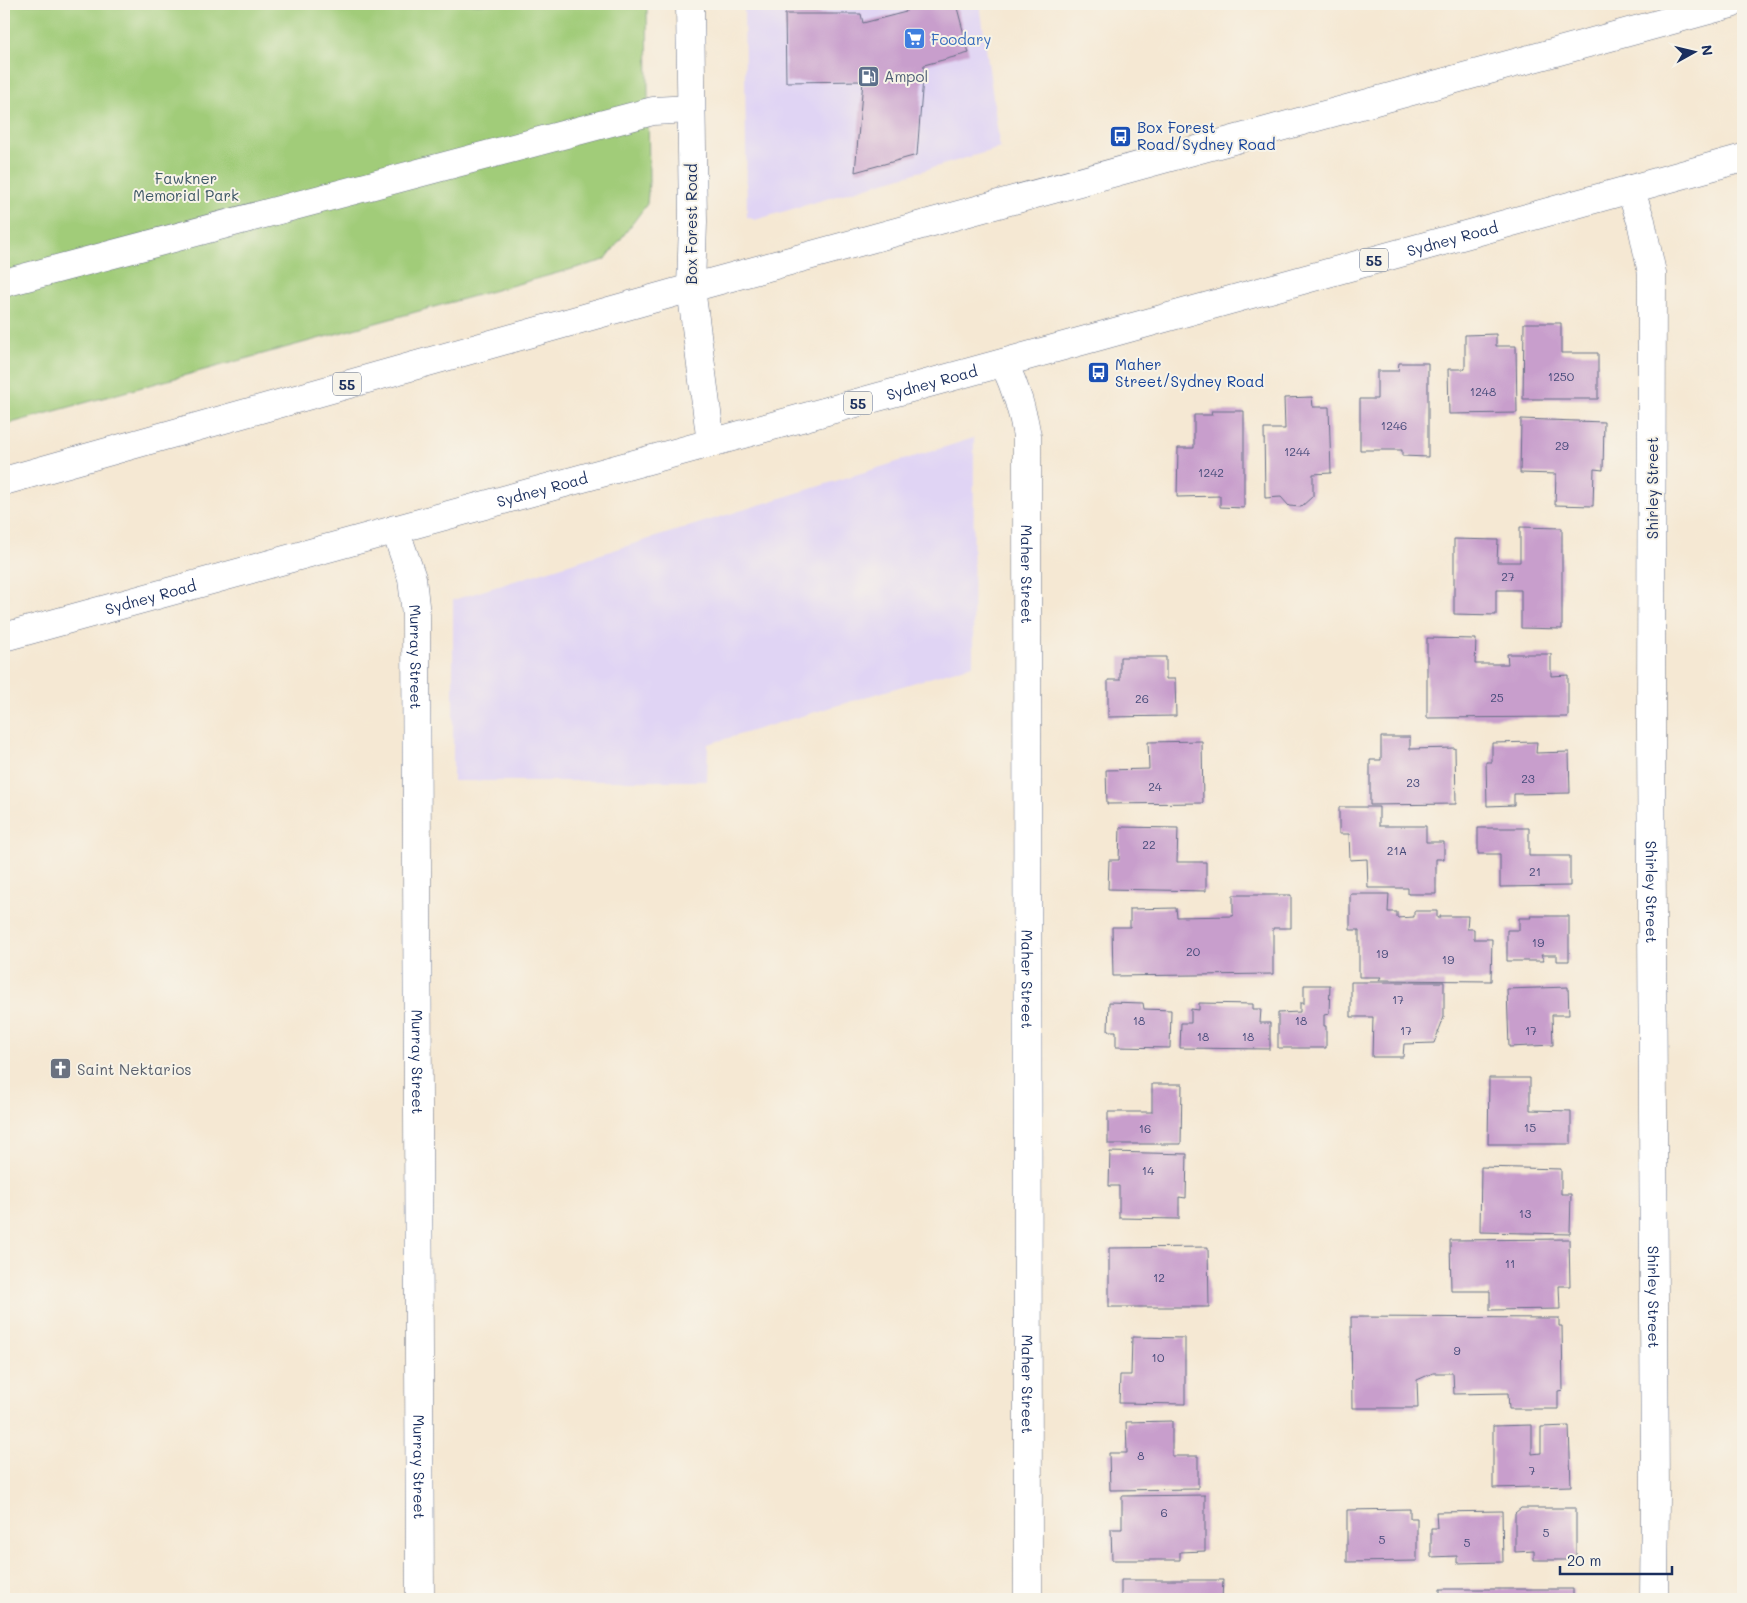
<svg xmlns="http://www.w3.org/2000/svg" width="1747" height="1603" font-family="Mali,sans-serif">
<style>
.built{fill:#e0d4f4}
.green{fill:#a1cc79;stroke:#5e7e6c}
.building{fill:#c89ecc}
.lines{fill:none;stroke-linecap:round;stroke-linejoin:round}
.minor-casing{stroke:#677087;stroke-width:29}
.highway-casing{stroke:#677087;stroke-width:29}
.minor{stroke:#fff;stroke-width:28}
.highway{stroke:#fff;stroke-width:28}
.labels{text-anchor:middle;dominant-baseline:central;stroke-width:4;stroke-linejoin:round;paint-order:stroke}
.number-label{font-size:12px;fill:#464b7a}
.shield{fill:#f7f3e8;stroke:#5d6a87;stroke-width:1}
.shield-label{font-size:14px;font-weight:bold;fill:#1b2f5e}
.shop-label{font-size:15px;fill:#366cbe;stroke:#f7f3e8;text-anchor:start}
.service-label{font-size:15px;fill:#4e5e75;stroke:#f7f3e8;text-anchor:start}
.transit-label{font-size:15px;fill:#164399;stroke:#f7f3e8;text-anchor:start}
.park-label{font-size:15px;fill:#3c5665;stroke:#f7f3e8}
.street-label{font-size:15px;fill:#1b2f5e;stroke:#f7f3e8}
.worship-label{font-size:15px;fill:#5b616d;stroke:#f7f3e8;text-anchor:start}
</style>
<rect width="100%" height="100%" fill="#f7f3e8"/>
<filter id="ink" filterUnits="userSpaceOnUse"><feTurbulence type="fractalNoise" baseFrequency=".02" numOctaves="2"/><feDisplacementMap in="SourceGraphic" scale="10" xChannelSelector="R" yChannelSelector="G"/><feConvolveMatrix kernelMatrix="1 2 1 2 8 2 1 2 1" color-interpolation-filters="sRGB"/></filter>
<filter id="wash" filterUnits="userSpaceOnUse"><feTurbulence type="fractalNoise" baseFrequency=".0096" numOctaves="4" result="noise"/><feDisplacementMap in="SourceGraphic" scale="20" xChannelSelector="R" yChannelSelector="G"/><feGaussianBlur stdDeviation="1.12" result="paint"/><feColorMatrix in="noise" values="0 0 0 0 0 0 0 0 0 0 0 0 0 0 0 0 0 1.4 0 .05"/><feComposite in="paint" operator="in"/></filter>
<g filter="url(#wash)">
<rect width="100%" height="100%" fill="#f5e8d3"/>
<!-- built -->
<path class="built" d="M744,4H980L1000,148L755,220L747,217Z
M974,438L973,665L708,744L707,781H453V600Z"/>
<!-- green -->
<path class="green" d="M4,4H647L649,182L647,204L605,260L4,425Z"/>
<g id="blocks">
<!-- building -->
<path class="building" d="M904,4H956L969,53L924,65L917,155L855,172L863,81L786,82L785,14H861L863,23L906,12Z
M1524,323H1561V353H1598V399H1523Z
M1496,334V346H1516L1517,413L1449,414L1448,369H1465V335Z
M1399,363H1428V457L1402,456V450H1360V399H1377V371H1398Z
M1312,397L1313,407H1329L1331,473L1313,474V496L1301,507L1289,506L1281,497L1265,498L1264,429H1285L1284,398Z
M1211,411H1244V508L1220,507V496L1177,497L1178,448H1194V415H1212Z
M1521,419L1604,422L1603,470L1594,469L1593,506L1555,505L1556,474L1520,473Z
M1520,527L1562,528V629L1521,628V590H1496V615L1454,614V539L1498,540L1497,562H1520Z
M1427,638L1476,639L1475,664H1508L1507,654H1551V676L1568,675V717L1427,718Z
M1120,657H1166V679H1175L1176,716L1108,717V680H1120Z
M1381,737H1410V749L1455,748L1456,804L1370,805V760H1381Z
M1202,741L1203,803L1107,804L1106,770L1149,769L1148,742Z
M1537,742L1536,753L1569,752L1570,793L1514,794V805L1487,806L1486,762H1492V743Z
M1339,807H1379V826H1426V842H1444V859H1436V894H1408V888H1368L1367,859L1350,860L1349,834H1339Z
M1120,827L1178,828L1177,862H1206V891L1108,889L1109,860H1119Z
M1478,828H1529V856H1570V886L1500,887V854H1478Z
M1350,894H1389L1388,912H1397V918L1414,917V911H1437V918H1440V916H1468L1467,929H1474V939H1492L1491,981L1379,980L1381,977H1359V930H1350Z
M1233,895H1291V928H1273V974L1113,976L1112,927H1130V909L1176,908L1177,917L1233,916Z
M1530,916H1569V961H1557V955H1541L1544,961H1507V930H1519V918H1531Z
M1351,982H1444V1017L1434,1043L1404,1044L1403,1057H1372L1373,1017H1351Z
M1304,985H1330L1329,1014L1324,1015V1026H1326V1048H1278V1013L1300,1012V1003H1304Z
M1568,987L1569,1015H1552L1553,1045L1509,1047L1507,989Z
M1109,1002L1143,1003L1144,1009L1171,1010L1170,1048L1116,1047V1031H1108Z
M1199,1003L1253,1004V1009H1261L1260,1023H1270V1049L1180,1048L1181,1023H1191V1009L1199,1010Z
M1489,1078H1530V1110L1571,1111V1144H1488Z
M1152,1084H1182L1181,1144H1108V1112H1152Z
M1110,1152L1187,1154L1186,1198L1179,1197V1219L1119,1218V1186H1109Z
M1481,1167L1561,1169V1194H1571L1570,1234L1480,1232Z
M1569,1239L1570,1286H1559L1560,1309L1490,1310V1291H1451L1450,1240Z
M1208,1247L1209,1307H1109V1248Z
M1351,1317L1559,1318V1326H1562L1563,1390L1558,1391V1409H1509L1508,1393L1454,1394L1453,1373H1433L1417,1380L1418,1408H1352Z
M1132,1337L1185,1338V1404L1119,1403L1120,1375H1131Z
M1172,1421V1456H1198V1489L1110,1490L1109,1453H1127L1126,1422Z
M1532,1425V1454L1541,1453V1427L1569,1426L1571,1486L1493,1488V1426Z
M1205,1495V1551L1180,1552V1560H1112L1111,1529H1122V1496Z
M1521,1508H1576V1560H1534V1551L1515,1552V1513Z
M1410,1509V1518H1417V1561L1347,1562V1510Z
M1502,1511L1503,1562L1457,1563V1556L1431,1557V1528H1437L1436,1512Z
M1121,1580H1223L1222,1599H1121Z
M1440,1589H1573V1599H1440Z"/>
</g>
</g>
<g filter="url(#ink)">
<use href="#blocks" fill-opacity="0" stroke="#677087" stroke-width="1"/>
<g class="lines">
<defs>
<g id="minor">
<path d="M690,4L693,222L691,288L711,443"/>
<path id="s1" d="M1630,189L1641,221L1652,273L1651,727L1655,1495L1654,1599"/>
<path d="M4,283L653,111L691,109"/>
<path id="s2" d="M1004,363C1015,387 1023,410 1027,436L1028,1599"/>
<path id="s3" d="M395,529L412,578L416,615L420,1599"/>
</g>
<g id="highway">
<path d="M4,481L691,288L1731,4"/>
<path id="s4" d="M4,637L1093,338L1743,158"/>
</g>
</defs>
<!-- minor casing -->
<use href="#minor" class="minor-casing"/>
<!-- highway casing -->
<use href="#highway" class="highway-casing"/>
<!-- minor -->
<use href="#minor" class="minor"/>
<!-- highway -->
<use href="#highway" class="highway"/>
</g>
</g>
<!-- icons -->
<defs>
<symbol id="supermarket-square" viewBox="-11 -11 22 22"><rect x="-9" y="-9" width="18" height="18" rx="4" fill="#3f7fe0" stroke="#f7f3e8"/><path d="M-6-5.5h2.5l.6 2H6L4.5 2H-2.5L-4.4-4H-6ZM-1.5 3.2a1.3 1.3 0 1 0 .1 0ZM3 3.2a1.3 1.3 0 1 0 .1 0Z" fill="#fff"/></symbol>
<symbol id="fuel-square" viewBox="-11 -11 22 22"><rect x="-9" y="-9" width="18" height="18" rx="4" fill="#5c6f8a" stroke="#f7f3e8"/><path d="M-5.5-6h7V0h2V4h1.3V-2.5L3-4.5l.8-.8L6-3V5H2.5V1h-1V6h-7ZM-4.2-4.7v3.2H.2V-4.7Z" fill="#fff"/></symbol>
<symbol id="bus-square" viewBox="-11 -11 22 22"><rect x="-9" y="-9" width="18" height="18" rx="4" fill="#1a4fb4" stroke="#f7f3e8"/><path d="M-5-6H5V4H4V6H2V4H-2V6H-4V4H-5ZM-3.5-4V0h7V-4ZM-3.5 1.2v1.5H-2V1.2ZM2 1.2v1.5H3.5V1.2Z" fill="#fff"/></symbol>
<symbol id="church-square" viewBox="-11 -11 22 22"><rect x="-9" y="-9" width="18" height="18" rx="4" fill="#6b7280" stroke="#f7f3e8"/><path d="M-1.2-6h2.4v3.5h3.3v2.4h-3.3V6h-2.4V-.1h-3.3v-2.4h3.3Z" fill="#fff"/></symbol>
</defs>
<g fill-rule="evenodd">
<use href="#supermarket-square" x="902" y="26" width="25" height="25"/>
<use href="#fuel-square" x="856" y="64" width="25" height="25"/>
<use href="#bus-square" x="1108" y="124" width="25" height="25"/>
<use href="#bus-square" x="1086" y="360" width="25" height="25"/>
<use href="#church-square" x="48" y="1056" width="25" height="25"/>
</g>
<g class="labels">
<!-- number labels -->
<g class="number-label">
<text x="1561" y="376">1250</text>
<text x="1483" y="391">1248</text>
<text x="1394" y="425">1246</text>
<text x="1562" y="445">29</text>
<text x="1297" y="451">1244</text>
<text x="1211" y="472">1242</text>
<text x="1508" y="576">27</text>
<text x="1497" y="697">25</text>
<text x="1142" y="698">26</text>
<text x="1528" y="778">23</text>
<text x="1413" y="782">23</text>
<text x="1155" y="786">24</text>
<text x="1149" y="844">22</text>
<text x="1397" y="850">21A</text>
<text x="1535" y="871">21</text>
<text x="1538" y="942">19</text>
<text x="1193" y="951">20</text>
<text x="1382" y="953">19</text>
<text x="1448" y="959">19</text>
<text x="1398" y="999">17</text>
<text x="1139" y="1020">18</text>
<text x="1301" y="1020">18</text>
<text x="1406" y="1030">17</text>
<text x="1531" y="1030">17</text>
<text x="1203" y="1036">18</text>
<text x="1248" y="1036">18</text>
<text x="1530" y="1127">15</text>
<text x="1145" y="1128">16</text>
<text x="1148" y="1170">14</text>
<text x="1525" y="1213">13</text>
<text x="1510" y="1263">11</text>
<text x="1159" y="1277">12</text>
<text x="1457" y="1350">9</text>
<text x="1158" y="1357">10</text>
<text x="1141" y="1455">8</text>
<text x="1532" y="1470">7</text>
<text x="1164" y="1512">6</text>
<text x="1546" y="1532">5</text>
<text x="1382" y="1539">5</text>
<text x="1467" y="1542">5</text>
</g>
<!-- shield labels -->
<g class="shield">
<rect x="1360" y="248.5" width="28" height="23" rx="4"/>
<rect x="333" y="372.5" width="28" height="23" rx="4"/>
<rect x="844" y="391.5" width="28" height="23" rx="4"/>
</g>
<g class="shield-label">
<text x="1374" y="260">55</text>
<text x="347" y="384">55</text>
<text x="858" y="403">55</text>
</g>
<!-- shop labels -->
<g class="shop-label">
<text x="931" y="39">Foodary</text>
</g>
<!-- service labels -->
<g class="service-label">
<text x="884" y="76">Ampol</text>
</g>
<!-- transit labels -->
<g class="transit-label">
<text x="1137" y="127">Box Forest<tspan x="1137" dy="17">Road/Sydney Road</tspan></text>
<text x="1115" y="364">Maher<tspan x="1115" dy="17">Street/Sydney Road</tspan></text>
</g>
<!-- park labels -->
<g class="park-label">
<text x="186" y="178">Fawkner<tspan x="186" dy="17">Memorial Park</tspan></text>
</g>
<!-- street labels -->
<g class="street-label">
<text transform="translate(691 224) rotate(-90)">Box Forest Road</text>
<text stroke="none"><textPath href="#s4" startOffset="1502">Sydney Road</textPath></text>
<text stroke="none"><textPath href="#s4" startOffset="962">Sydney Road</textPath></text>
<text transform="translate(1652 488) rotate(-90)">Shirley Street</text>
<text stroke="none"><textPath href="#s4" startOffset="558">Sydney Road</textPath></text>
<text stroke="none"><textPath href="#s2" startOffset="215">Maher Street</textPath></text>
<text stroke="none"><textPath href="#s4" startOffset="152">Sydney Road</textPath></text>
<text stroke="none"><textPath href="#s3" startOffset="131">Murray Street</textPath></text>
<text stroke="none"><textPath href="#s1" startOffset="706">Shirley Street</textPath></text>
<text stroke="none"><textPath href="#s2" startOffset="620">Maher Street</textPath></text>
<text stroke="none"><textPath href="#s3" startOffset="536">Murray Street</textPath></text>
<text stroke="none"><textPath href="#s1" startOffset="1111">Shirley Street</textPath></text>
<text stroke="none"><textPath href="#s2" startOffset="1025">Maher Street</textPath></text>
<text stroke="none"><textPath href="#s3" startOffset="941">Murray Street</textPath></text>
</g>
<!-- worship labels -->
<g class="worship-label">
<text x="77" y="1069">Saint Nektarios</text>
</g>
</g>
<!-- margin -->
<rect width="1747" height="1603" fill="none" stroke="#f7f3e8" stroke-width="20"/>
<!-- north arrow -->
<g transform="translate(1694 52) rotate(82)" stroke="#f7f3e8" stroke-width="4" paint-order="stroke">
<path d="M0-4L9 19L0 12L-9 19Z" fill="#1b2f5e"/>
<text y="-8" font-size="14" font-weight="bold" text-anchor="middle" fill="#1b2f5e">N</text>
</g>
<!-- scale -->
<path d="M1560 1566v8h112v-8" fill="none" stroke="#1b2f5e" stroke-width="2.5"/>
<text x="1567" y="1566" font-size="15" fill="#1b2f5e" stroke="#f7f3e8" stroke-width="4" paint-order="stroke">20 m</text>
</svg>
